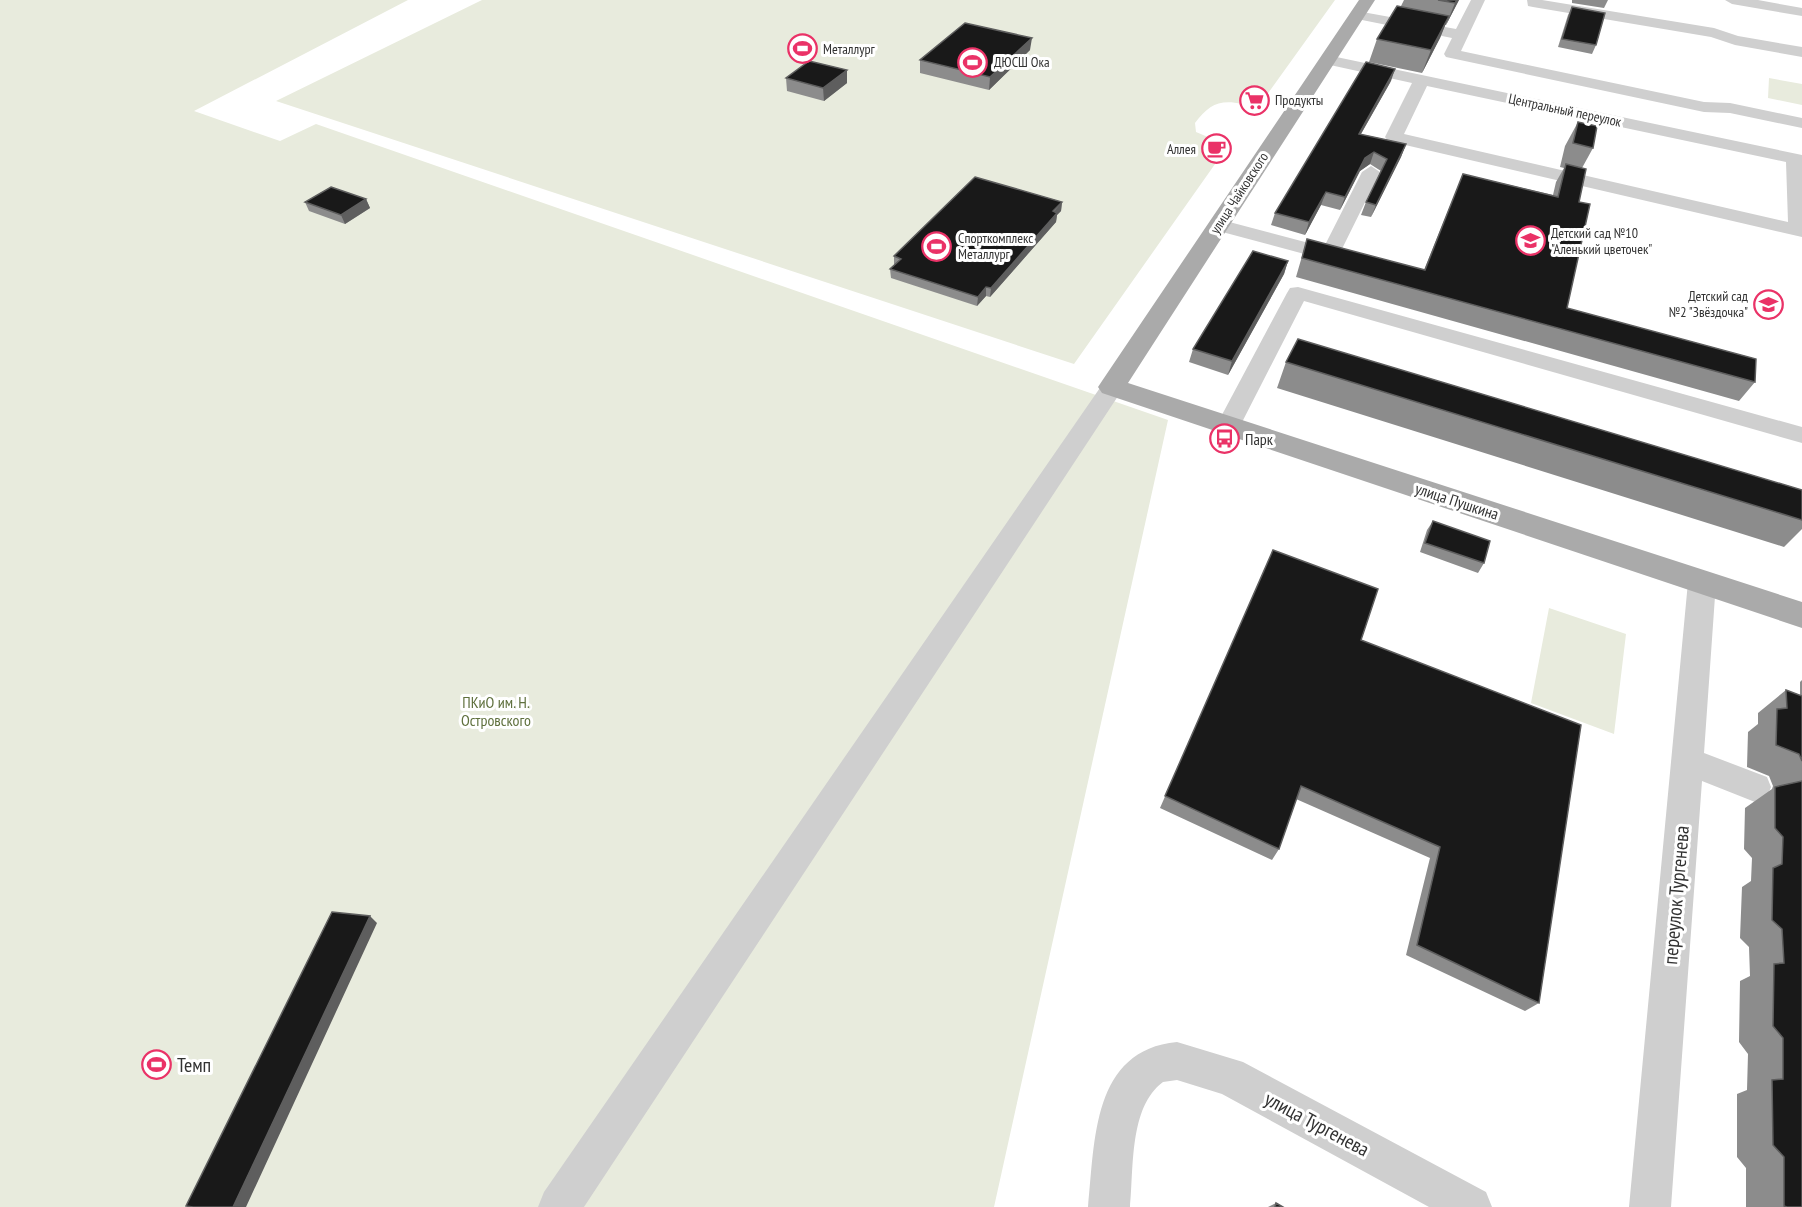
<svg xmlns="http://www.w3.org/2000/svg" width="1802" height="1207" font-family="'PT Sans Narrow',sans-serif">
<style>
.green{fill:#e8ebdd}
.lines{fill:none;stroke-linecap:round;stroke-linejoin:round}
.minor{fill:#cfcfcf;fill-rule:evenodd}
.major{fill:#aaa;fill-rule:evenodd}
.wall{fill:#8c8c8c}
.shaded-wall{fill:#5e5e5e}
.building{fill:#191919;stroke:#5e5e5e;stroke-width:1.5}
.labels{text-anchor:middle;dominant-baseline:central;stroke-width:6;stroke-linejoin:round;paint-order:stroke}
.far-poi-label{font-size:14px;fill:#323232;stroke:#fff;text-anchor:start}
.far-street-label{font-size:14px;fill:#323232;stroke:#fff}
.poi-label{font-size:16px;fill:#323232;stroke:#fff;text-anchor:start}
.street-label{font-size:16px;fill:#323232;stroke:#fff}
.park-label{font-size:16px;fill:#5f703d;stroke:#fff}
.near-street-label{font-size:20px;fill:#323232;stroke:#fff}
.near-poi-label{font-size:20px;fill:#323232;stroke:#fff;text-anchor:start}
</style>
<rect width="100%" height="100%" fill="#fff"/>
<!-- green -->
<path class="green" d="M0,0H408L194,111L280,141L316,124L1168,420L994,1207H0Z
M482,0H1335L1266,96L1251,92L1242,104C1219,99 1209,105 1195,123L1196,132L1215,140L1206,153L1220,157L1074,364L276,101Z
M1769,78L1802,84V105L1768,98Z
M1549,608L1626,634L1614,734L1531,703Z"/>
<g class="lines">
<!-- minor -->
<path class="minor" d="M1471,0H1485L1461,51L1704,102L1730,103L1802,118V128L1730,113L1704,112L1446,57L1444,54L1452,38L1357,19L1350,15L1357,11L1456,29Z
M1527,0H1542L1714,28L1738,36L1802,47V57L1735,45L1711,37L1533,7L1528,6Z
M1725,0H1758L1802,8V16L1732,4Z
M1327,55L1802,155V237L1388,141L1385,137L1412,83L1321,63L1319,60ZM1427,86L1786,162L1788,222L1404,134Z
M1371,166L1380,172L1337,259H1323L1211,229L1208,225L1211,221L1218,219L1324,247L1362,172Z
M1298,287L1802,427V443L1304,301L1237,432L1228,434L1219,432L1216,426L1287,293L1290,288Z
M1112,379L1120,382L1124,387L584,1207H538L544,1192L1104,382Z
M1702,571L1712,574L1716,582L1704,753L1767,777L1771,787L1767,797L1755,802L1702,781L1671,1207H1629L1688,582L1692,574Z
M1177,1042L1243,1062L1486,1192L1492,1207H1429L1222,1094L1177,1080L1163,1082C1129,1107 1134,1168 1130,1207H1088C1095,1141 1092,1050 1177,1042Z"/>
<!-- major -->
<path class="major" d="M1359,0H1375L1128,383L1802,602V628L1102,393L1098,387L1102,381Z"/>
</g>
<!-- wall -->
<path class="wall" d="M1404,0H1459L1446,25H1445L1440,38L1422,73L1369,62L1377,39L1401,6Z
M1572,0H1608L1604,8L1572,3Z
M1572,7L1596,45L1592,54L1558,47L1568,15Z
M1030,50L989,90L920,73V60Z
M786,78L847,83L824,101L787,91Z
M1391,81L1361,134L1406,144L1401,157L1371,217L1361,215L1366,202L1381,171L1370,164L1360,171L1340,210L1321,205L1305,235L1271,225L1275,213Z
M1578,122L1593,148L1582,168L1579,202L1567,308L1755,382L1739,401L1296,277L1307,239L1424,270L1463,174L1553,195L1556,182L1564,168L1560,167L1565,146Z
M366,199L370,208L345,224L309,211L305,202Z
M1062,202L1061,211L1057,215L1056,222L990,297L986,296L977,306L891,278L890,269L894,265V256Z
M1288,261L1284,274L1228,375L1189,362L1193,349Z
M1286,362L1802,490V529L1784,547L1277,388Z
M1433,521L1484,563L1478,573L1420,552L1427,530Z
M1273,550L1361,640L1539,1003L1525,1011L1406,955L1430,858L1296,799L1279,849L1272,860L1160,808Z
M1802,680V1207H1746V1168L1737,1157V1094L1747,1090L1748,1054L1739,1042L1740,981L1750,976L1749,947L1740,938L1742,887L1751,881L1752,858L1744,849L1745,808L1772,789L1773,786L1769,776L1747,767L1748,732L1758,724V713L1786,690L1800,695V682Z
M1276,1203L1283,1207H1268Z"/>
<!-- shaded-wall -->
<path class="shaded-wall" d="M1457,0H1459L1446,25L1455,3Z
M1449,16L1440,38L1422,73L1431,50Z
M1032,38L1030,50L989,90L990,77Z
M1395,69L1391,81L1354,146L1359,134Z
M847,70V83L824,101L823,88Z
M1406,144L1401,157L1371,217L1376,205Z
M1374,152L1370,164L1360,171L1340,210L1345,197L1365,158Z
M1326,192L1321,205L1305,235L1309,222Z
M366,199L370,208L345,224L341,215Z
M1062,202L1061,211L1057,215L1056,222L990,297L991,288Z
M1288,261L1284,274L1228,375L1232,361Z
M986,287V296L977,306L978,297Z
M370,916L377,923L246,1207H233Z"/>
<!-- building -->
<path class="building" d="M1438,0H1457L1455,3Z
M1397,6L1449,16L1431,50L1377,39Z
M1572,7L1605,13L1596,45L1562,39Z
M965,23L1032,38L990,77L920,60Z
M809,61L847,70L823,88L786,78Z
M1366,62L1395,69L1359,134L1406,144L1376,205L1366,202L1387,159L1374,152L1365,158L1345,197L1326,192L1309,222L1275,213Z
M1578,122L1597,126L1593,148L1573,143Z
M1566,164L1586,169L1579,202L1590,204L1567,308L1756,359L1755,382L1302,258L1307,239L1425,270L1463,174L1558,197Z
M975,177L1062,202L1053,211L1057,213L991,288L986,287L978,297L890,269L901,259L894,256Z
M331,187L366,199L341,215L305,202Z
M1253,251L1288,261L1232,361L1193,349Z
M1298,339L1802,490V520L1286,362Z
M1433,521L1490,541L1484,563L1425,543Z
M1273,550L1378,589L1361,640L1581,725L1539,1003L1417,945L1440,847L1301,786L1279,849L1165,796Z
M1786,690L1802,696V761L1799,754L1776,745L1777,709L1787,708Z
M1802,781V1207H1787L1784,1206V1157L1773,1145L1772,1080L1783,1079V1038L1773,1026L1774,964L1784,963L1782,929L1772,920L1773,868L1782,864L1783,837L1775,828V787Z
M332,912L370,916L233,1207H193L186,1206Z
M1276,1203L1283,1207H1275Z"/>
<!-- icons -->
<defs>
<symbol id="stadium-ring" viewBox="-11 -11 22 22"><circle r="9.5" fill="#fff" stroke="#ea3267" stroke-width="1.5"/><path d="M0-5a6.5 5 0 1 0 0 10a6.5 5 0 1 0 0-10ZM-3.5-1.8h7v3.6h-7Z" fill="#ea3267"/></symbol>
<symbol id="supermarket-ring" viewBox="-11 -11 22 22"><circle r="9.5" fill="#fff" stroke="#ea3267" stroke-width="1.5"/><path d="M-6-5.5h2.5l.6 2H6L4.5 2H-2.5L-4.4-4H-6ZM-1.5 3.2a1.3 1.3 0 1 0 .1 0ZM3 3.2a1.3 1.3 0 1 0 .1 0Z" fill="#ea3267"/></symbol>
<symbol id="cafe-ring" viewBox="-11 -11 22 22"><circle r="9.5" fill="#fff" stroke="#ea3267" stroke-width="1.5"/><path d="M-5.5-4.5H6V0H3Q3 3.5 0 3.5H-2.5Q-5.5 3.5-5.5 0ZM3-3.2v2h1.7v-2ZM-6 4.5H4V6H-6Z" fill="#ea3267"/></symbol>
<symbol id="school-ring" viewBox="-11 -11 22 22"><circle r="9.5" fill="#fff" stroke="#ea3267" stroke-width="1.5"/><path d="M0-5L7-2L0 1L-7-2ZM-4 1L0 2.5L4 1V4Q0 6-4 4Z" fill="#ea3267"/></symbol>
<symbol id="bus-ring" viewBox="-11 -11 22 22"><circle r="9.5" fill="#fff" stroke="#ea3267" stroke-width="1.5"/><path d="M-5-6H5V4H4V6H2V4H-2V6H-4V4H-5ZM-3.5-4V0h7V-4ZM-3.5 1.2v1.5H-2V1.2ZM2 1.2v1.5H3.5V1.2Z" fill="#ea3267"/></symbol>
</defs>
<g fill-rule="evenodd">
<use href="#stadium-ring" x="786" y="32" width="33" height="33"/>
<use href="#stadium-ring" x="956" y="46" width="33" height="33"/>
<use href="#supermarket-ring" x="1238" y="84" width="33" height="33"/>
<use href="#cafe-ring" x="1200" y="132" width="33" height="33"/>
<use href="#school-ring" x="1514" y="224" width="33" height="33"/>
<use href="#stadium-ring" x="920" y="230" width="33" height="33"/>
<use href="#school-ring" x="1752" y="288" width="33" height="33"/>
<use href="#bus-ring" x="1208" y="422" width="33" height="33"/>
<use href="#stadium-ring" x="140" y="1048" width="33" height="33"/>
</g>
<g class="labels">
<!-- far-poi labels -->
<g class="far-poi-label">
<text x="823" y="49">Металлург</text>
<text x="994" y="62">ДЮСШ Ока</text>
<text x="1275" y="100">Продукты</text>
<text x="1196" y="149" text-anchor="end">Аллея</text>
<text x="1551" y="233">Детский сад №10<tspan x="1551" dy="16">"Аленький цветочек"</tspan></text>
<text x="958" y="238">Спорткомплекс<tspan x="958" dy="16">Металлург</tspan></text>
<text x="1748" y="296" text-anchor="end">Детский сад<tspan x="1748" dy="16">№2 "Звёздочка"</tspan></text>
</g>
<!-- far-street labels -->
<g class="far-street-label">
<text transform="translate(1565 110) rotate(12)">Центральный переулок</text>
<text transform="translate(1239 193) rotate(-57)">улица Чайковского</text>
</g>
<!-- poi labels -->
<g class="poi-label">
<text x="1245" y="439">Парк</text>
</g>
<!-- street labels -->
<g class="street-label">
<text transform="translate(1457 501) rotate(18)">улица Пушкина</text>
</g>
<!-- park labels -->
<g class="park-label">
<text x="496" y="702">ПКиО им. Н.<tspan x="496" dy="18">Островского</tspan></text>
</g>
<!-- near-street labels -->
<g class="near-street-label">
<text transform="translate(1676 895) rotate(-85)">переулок Тургенева</text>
<text transform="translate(1317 1124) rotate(28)">улица Тургенева</text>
</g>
<!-- near-poi labels -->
<g class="near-poi-label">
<text x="177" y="1065">Темп</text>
</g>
</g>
</svg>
